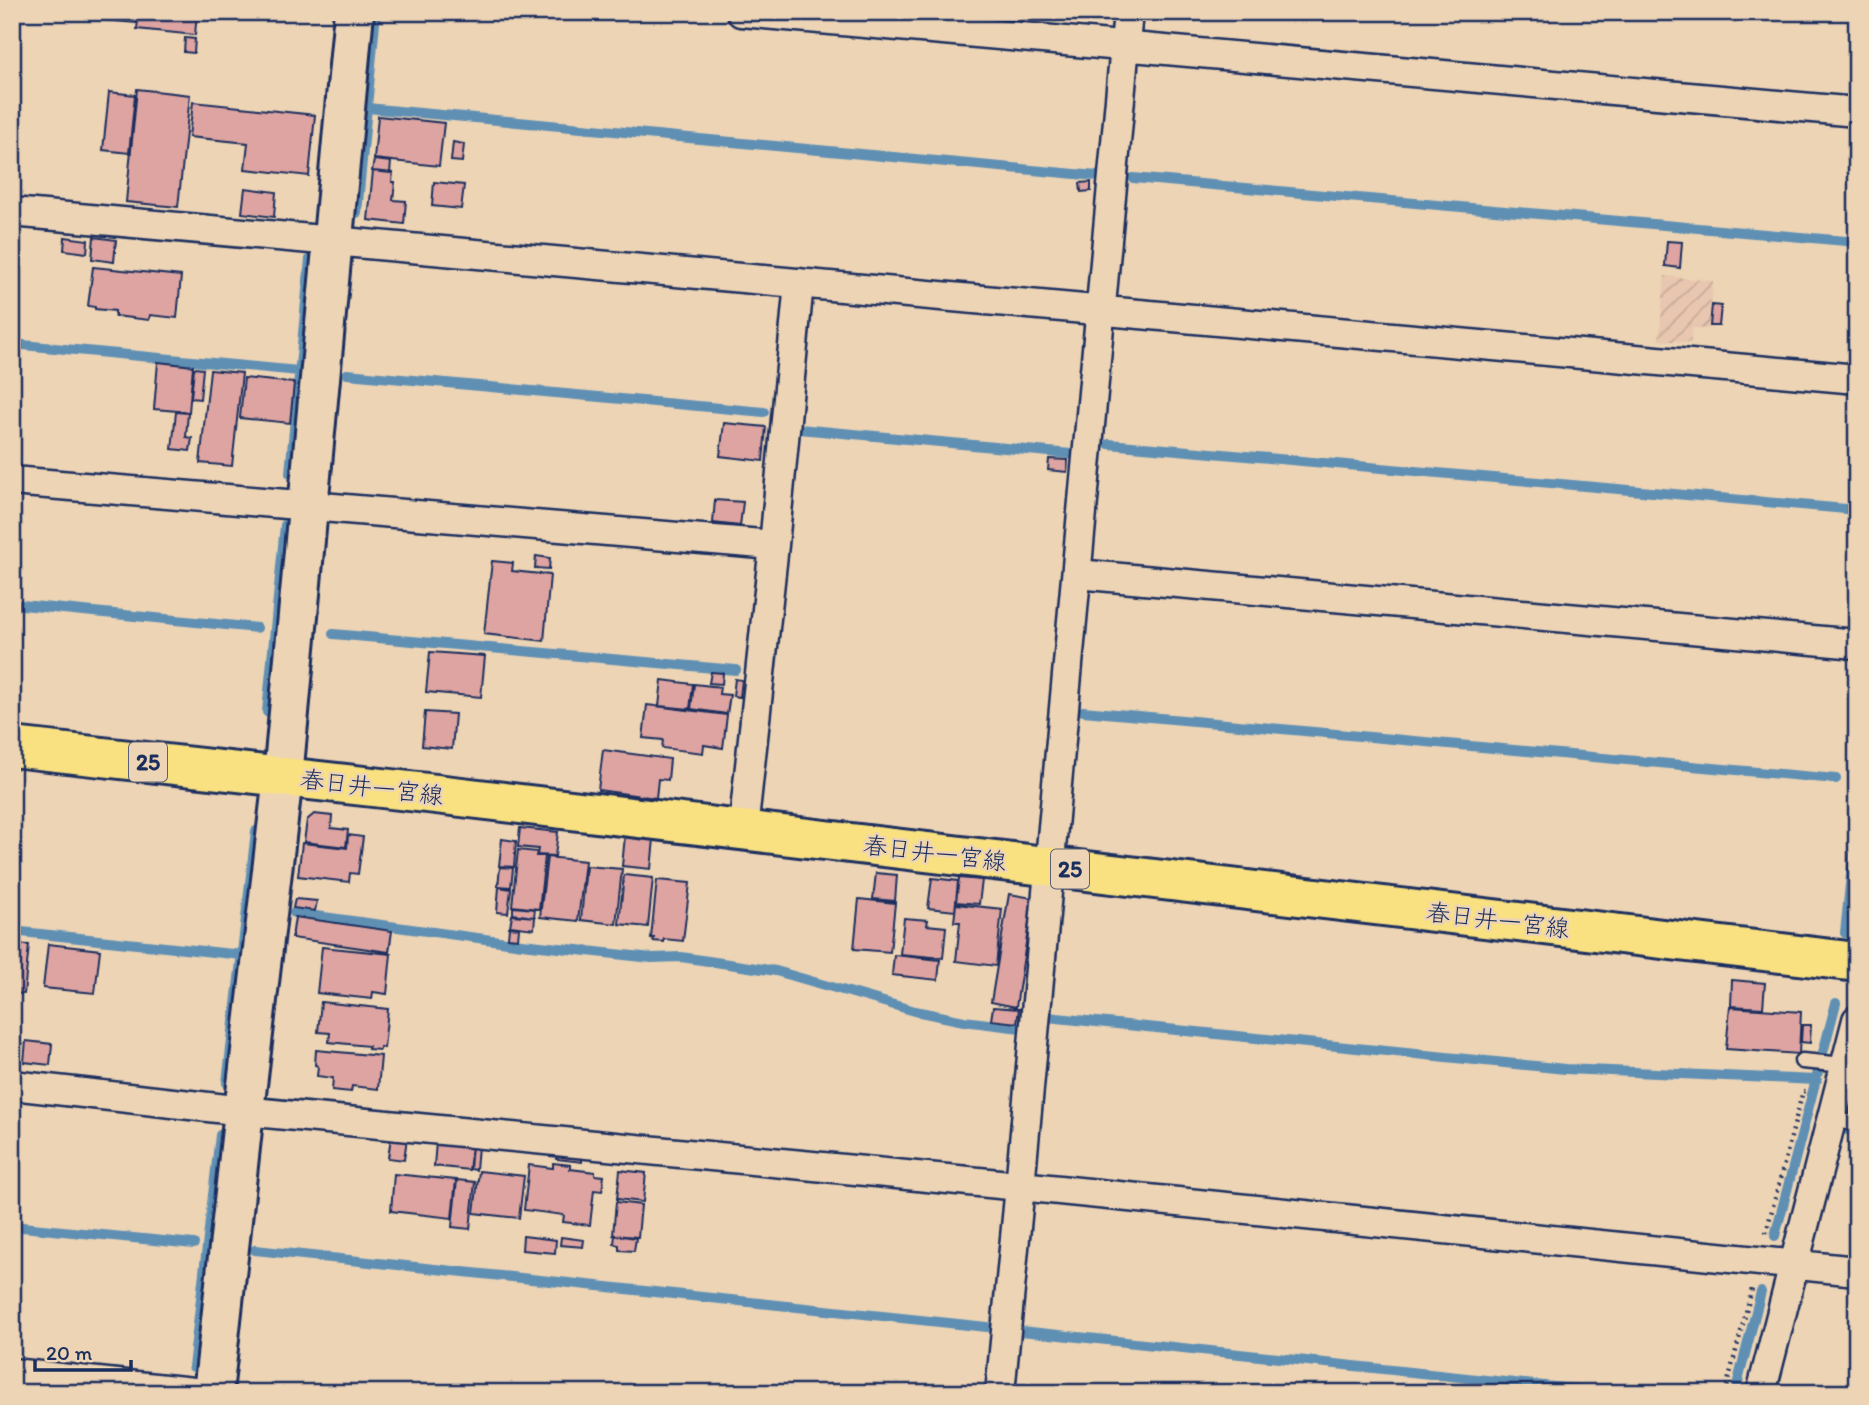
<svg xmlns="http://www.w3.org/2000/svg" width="1869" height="1405" font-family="Itim,'Klee One',sans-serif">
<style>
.industrial{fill:url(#industrial-furrows)}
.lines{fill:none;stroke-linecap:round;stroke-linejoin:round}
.stream{stroke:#5f90b4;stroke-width:10}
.building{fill:#dea4a1;stroke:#1b2f5e;stroke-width:2}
.lane-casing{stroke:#1b2f5e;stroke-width:19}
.street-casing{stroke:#1b2f5e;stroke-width:33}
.secondary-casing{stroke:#1b2f5e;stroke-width:44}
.primary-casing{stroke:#1b2f5e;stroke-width:44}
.path{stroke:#1b2f5e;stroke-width:4.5;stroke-dasharray:2 5;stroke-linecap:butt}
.lane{stroke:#edd4b5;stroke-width:14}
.street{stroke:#edd4b5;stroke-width:28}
.secondary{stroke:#edd4b5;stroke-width:38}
.primary{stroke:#f9e181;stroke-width:38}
.labels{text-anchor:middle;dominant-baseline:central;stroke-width:5;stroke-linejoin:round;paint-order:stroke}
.shield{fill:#edd4b5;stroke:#5a6078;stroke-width:2}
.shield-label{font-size:23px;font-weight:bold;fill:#1b2f5e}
.street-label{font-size:24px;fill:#1b2f5e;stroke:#edd4b5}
</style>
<defs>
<pattern id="industrial-furrows" width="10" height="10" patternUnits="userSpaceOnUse" patternTransform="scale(1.75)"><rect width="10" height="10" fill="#e8c6af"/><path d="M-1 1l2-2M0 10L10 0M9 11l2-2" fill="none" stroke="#c6aa99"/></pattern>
</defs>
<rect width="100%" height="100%" fill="#edd4b5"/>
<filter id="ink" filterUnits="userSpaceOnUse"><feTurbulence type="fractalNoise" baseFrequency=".0143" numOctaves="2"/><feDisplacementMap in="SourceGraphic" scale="14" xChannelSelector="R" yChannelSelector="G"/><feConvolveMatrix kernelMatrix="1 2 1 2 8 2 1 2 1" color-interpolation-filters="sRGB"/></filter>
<g filter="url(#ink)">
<!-- industrial -->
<path class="industrial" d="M1665,276L1713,281L1709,329L1692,328L1691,343L1659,340Z"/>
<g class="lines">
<!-- stream -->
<path class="stream" d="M367,108L1097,176
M1133,178L1857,242
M357,213L376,12
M12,344L299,371
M347,374L764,412
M799,429L1071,454
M1109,444L1857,510
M290,473L310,259
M12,604L257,628
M333,634L736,670
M1083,711L1836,779
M267,712L285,525
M294,913L522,944L652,958L681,957L776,971L915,1011L964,1021L1020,1028
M12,931L242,955
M1845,933L1857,817
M1047,1017L1565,1069L1817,1080
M227,1083L256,831
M1841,1129L1857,1131
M12,1226L194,1244
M1775,1236L1836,1003
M255,1250L987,1327
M1021,1331L1611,1393
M193,1367L220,1135
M1735,1393L1761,1292"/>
</g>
<!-- building -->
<path class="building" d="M106,12H137L136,23L105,20Z
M139,12H197L195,35L137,29Z
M185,38L195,39L194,53L184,52Z
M137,89L190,95L178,207L126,202Z
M109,92L135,95L129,153L103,150Z
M193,102L315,115L309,176L245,169L248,143L189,137Z
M378,116L444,123L439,166L374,159Z
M453,142L464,144L462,162L451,161Z
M374,160L391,162L390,173L372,171Z
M373,171L393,173L392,182H395L393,200L406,201L404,224L368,220Z
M434,182L464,185L461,209L432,206Z
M1091,182V191L1081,192L1080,183Z
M245,188L276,192L274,217L242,213Z
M65,237L88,240L87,253L64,250Z
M94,237L116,240L114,262L92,259Z
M1667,241L1682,242L1680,268L1665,266Z
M93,267L181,276L177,318L150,315L149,320L115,316V311L95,309V307L88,306Z
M1712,305L1721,306L1719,326H1710Z
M158,362L193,366L189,412L154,409Z
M194,368L203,369L200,399L191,398Z
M210,370L242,373L232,466L200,463Z
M244,378L294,383L290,423L240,418Z
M176,412L188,413L186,437L192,438L190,451L172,449Z
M724,423L766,427L763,461L720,456Z
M1049,459L1068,460L1067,472L1048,470Z
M715,500L743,502L740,526L713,523Z
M536,556L550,558L549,569L535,568Z
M492,561L513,563L512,571L550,575L544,641L484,634Z
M430,652L485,656L481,697L426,692Z
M711,672L723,673L722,684L709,683Z
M735,679L742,680L740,697L733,696Z
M662,680L693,684L690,709L659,706Z
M694,684L720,687L719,694L730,695L727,714L691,709Z
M647,705L727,715L723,748L704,745L703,753L662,748L663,740L643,738Z
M425,712L455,714L452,749L422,746Z
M603,750L670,759L668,780L658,779L656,798L598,790Z
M314,814L332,816L331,828L348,830L346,847L304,842L307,820Z
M520,828L558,832L555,856L537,855L538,849L518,847Z
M348,835L363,837L358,874L350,873L349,882L298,876L302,843L347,848Z
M625,836L654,839L651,869L622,866Z
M502,839L516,841L514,867L499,866Z
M518,850L537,852L536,856H545L539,909L512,906Z
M547,857L585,861L578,921L540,917Z
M586,866L622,869L616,924L581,920Z
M500,867L513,868L511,887L498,886Z
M876,873L897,875L895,901L873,899Z
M624,875L653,878L648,927L619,924Z
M932,878L958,881L955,911L928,908Z
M959,878L982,880L979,904L956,902Z
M657,880L690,883L683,941L664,939V942L653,941L654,938H651Z
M499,887L511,889L508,913L497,912Z
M1009,894L1033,898L1016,1007L991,1002Z
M295,899L317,901L315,911L293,908Z
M859,899L895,903L890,952L854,949Z
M956,904L1002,909L996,966L956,961L960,922H954Z
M513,907L535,909L534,917L513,914Z
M512,915L535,917L534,929L510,926Z
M295,917L392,931L389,952L292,938Z
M904,918L928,920L927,925L946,927L943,958L900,954Z
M509,927L519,928L518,939L508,938Z
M12,944L29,945L24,994L12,993Z
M48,944L100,950L95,993L43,988Z
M322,947L391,954L387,994L373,992L372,999L317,993Z
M894,955L940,960L938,980L892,975Z
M1732,980L1765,983L1763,1008L1731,1006Z
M321,1002L388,1009L384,1048L380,1047V1050L368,1049L369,1046L329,1042L330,1033L318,1032Z
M993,1007L1019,1009L1017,1023L991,1020Z
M1730,1007L1801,1012L1799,1054L1726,1049Z
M1802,1025H1811L1810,1043L1801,1042Z
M26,1041L52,1044L50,1065L24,1062Z
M12,1043L22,1044L20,1061L12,1060Z
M316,1050L381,1056L378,1089L352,1086L351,1092L332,1090L333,1078L317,1076L318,1066L315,1065Z
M391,1137L407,1138L404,1160L388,1158Z
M436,1142L472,1146L469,1170L434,1166Z
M472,1146H478L476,1170L470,1169Z
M557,1154L582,1157V1162L556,1159Z
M553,1163L570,1165V1169L595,1172V1175L604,1176L602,1191L594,1190L590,1225L563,1222L564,1215L524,1210L529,1165L553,1168Z
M620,1170L646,1173L643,1202L617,1199Z
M479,1171L524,1176L519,1218L474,1213Z
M394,1174L456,1180L452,1218L391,1211Z
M457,1180L475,1182L470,1229L452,1227Z
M616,1202L641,1205L638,1237L613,1235Z
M615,1235L636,1238L634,1251L619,1250V1245L614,1244Z
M523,1236L556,1240L555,1253L522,1250Z
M561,1237L584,1240L583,1247L560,1245Z"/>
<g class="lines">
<defs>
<path id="lane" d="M1802,1061L1845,1065
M1831,1120L1857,1123"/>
<path id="street" d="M741,12L1857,112
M12,212L1857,379
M12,481L774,545
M1077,574L1857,644
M743,830L774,545L799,283
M12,1085L244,1111L1020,1186L1857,1271
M12,1373L203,1393
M1000,1393L1020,1186L1128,12
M1761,1393L1857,1020"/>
<path id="secondary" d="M213,1393L244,1111L283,777L354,12"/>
<path id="primary" d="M12,747L436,794L1857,962"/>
</defs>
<!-- lane casing -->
<use href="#lane" class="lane-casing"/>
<!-- street casing -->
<use href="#street" class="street-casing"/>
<!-- secondary casing -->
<use href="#secondary" class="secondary-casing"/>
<!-- primary casing -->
<use href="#primary" class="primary-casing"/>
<!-- path -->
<path class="path" d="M1766,1233L1803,1091L1809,1092
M1725,1393L1752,1289"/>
<!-- lane -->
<use href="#lane" class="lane"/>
<!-- street -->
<use href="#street" class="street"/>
<!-- secondary -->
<use href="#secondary" class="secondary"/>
<!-- primary -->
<use href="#primary" class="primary"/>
</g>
</g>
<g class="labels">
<!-- shield labels -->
<g class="shield">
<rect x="129" y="742.5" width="38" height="39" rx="5"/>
<rect x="1051" y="849.5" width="38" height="39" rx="5"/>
</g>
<g class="shield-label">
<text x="148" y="762">25</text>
<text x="1070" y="869">25</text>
</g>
<!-- street labels -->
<g class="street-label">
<text transform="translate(372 787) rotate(7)">春日井一宮線</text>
<text transform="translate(935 853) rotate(7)">春日井一宮線</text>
<text transform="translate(1498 920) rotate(7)">春日井一宮線</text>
</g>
</g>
<!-- margin -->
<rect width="1869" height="1405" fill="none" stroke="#edd4b5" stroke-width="42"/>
<rect x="21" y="21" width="1827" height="1363" fill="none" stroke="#1b2f5e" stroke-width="2.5" filter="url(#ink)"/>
<!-- scale -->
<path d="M35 1360v10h96v-10" fill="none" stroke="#1b2f5e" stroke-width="3.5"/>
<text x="46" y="1360" font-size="21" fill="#1b2f5e" stroke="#edd4b5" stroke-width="5" paint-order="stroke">20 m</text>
</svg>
